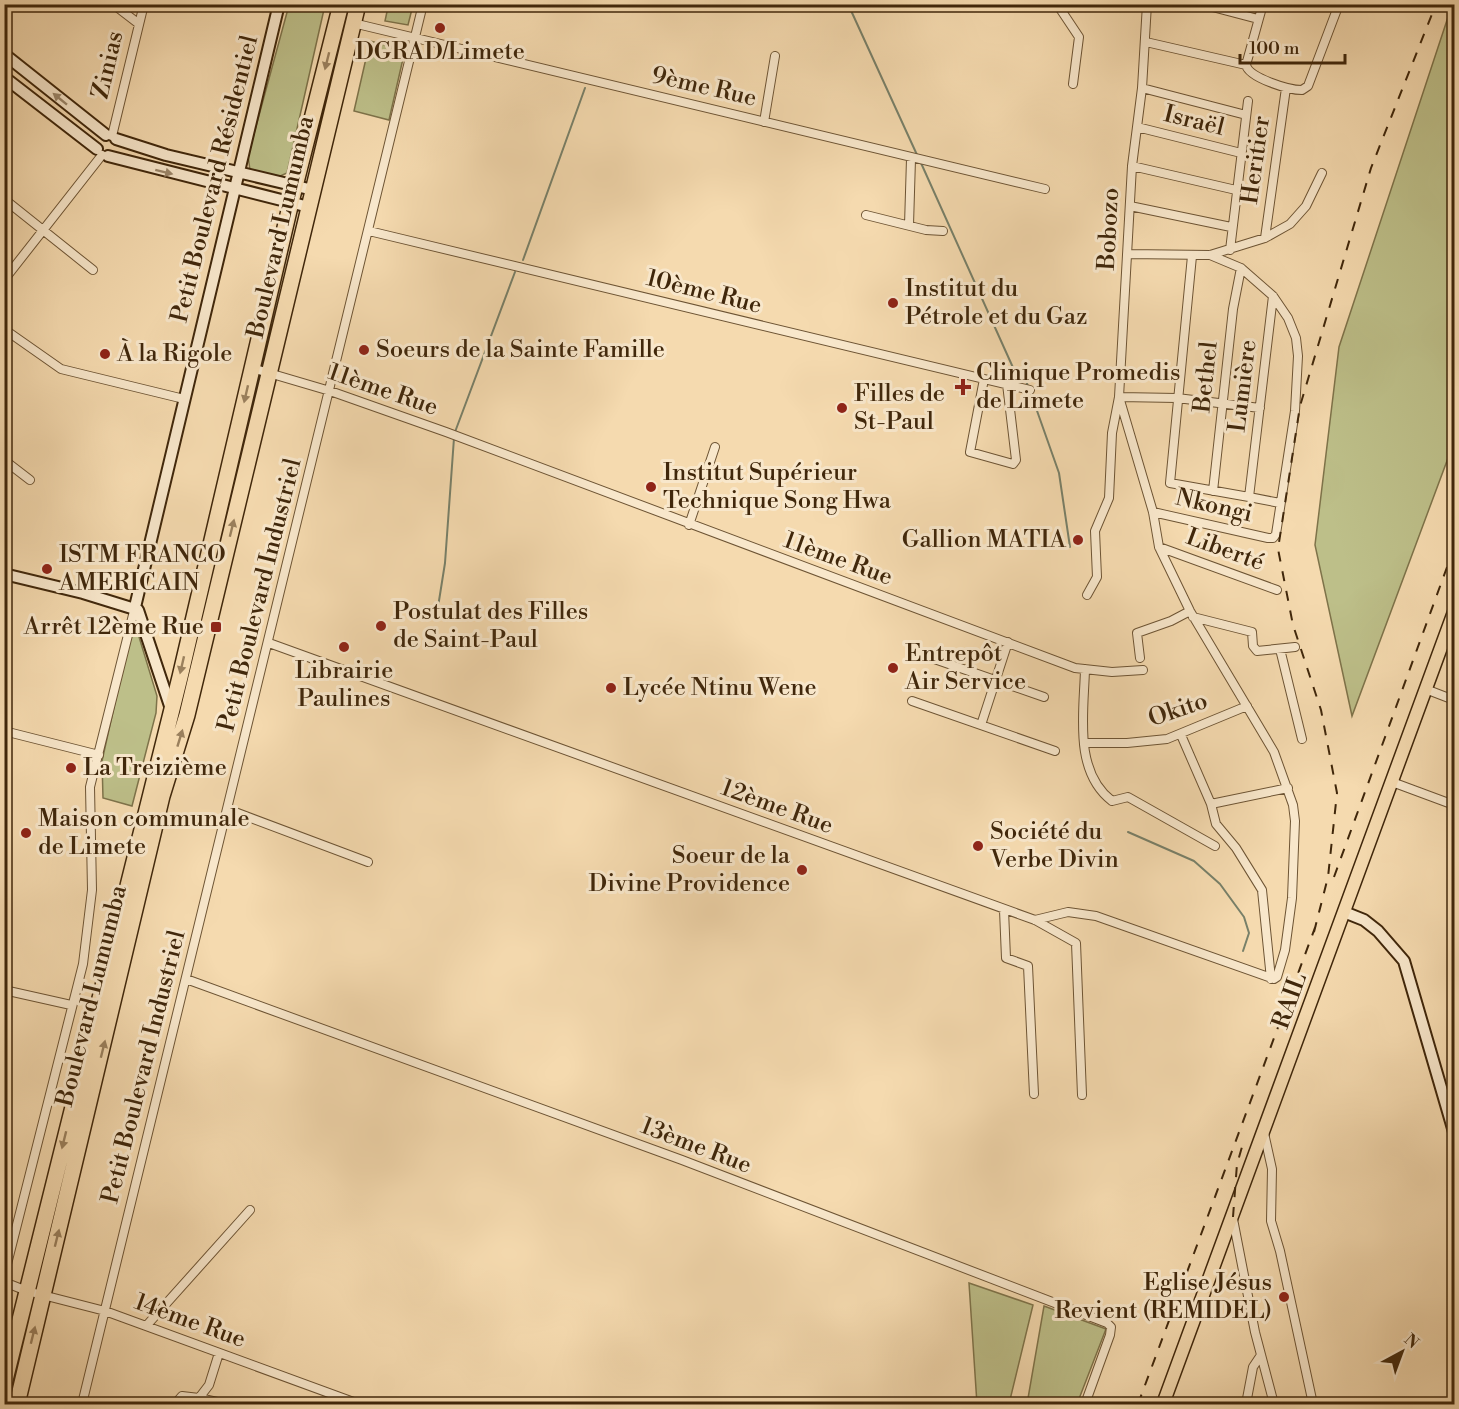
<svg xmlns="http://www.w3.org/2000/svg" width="1459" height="1409" font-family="'Libre Bodoni',serif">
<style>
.green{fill:#bdbf89;stroke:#7e734a;stroke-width:1.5}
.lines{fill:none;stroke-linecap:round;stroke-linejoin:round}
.stream{stroke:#788069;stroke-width:2}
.street-casing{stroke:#6d5434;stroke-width:10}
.secondary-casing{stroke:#40270b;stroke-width:14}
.primary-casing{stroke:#40270b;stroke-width:15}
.highway-casing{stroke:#40270b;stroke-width:18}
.street{stroke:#f8e7cb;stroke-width:8}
.secondary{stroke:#f8e7cb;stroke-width:10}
.primary{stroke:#f5daaf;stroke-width:12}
.highway{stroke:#f5daaf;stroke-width:15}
.rail{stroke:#40270b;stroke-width:2;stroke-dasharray:10 10;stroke-linecap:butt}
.oneway{fill:#9a805d}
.oneway2{fill:#9c876b}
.poi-dot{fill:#8f2418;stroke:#f8e7cb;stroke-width:2}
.labels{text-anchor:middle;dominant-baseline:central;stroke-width:6;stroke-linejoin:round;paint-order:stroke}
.poi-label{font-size:24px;fill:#40270b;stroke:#f8e7cb;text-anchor:start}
.street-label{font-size:24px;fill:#40270b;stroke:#f8e7cb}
</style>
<rect width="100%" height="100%" fill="#f5daaf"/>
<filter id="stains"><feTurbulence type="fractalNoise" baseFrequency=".00333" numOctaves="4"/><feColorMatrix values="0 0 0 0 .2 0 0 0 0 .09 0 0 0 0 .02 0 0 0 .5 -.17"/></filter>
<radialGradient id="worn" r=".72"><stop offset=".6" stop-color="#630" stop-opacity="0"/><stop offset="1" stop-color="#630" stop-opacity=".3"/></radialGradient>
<!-- green -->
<path class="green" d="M289,5H325L287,173L278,177L250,170L248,156Z
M379,5H413L408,25L385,21L388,7Z
M1452,5H1454V442L1352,716L1315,545L1339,347Z
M370,41L405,50L389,120L354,111Z
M132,626L136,627L157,696L156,713L132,806L103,798L102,761Z
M969,1283L1033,1305L1009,1404H977Z
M1044,1306L1106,1329L1077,1404H1027Z"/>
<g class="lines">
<!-- stream -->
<path class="stream" d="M848,4L918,157
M921,163L1015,372L1025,379L1028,386
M523,260L585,88
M1030,391L1059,473L1070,547
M455,432L515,272
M438,607L445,563L454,438
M1128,832L1194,861L1220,884L1244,917L1249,933L1243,951"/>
<defs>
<path id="street" d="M113,4L139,24
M1057,4L1079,37L1073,84
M1201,4L1258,19
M353,23L1045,189
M1146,42L1246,65C1249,78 1289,90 1302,90L1308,86L1339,4
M1246,65L1263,4
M1142,88L1246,115
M764,122L775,56
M1137,127L1241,153
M112,136L144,4
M1132,166L1236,190
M4,199L93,270
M1130,206L1231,227
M866,215L926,230L943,231
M909,225L911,159
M369,231L1030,390
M1265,238L1286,88
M1230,250L1248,101
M1127,254L1210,255L1265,238L1290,224L1306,206L1322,173
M1192,256L1170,483L1249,497
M4,280L102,155
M1273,296L1249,497L1280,503
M4,329L61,369L184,399
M252,368L330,391L446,432L1075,668L1112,672L1143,670
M984,379L970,452L1013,464L1016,460L1007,384
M1119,397L1177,398L1260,408
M4,460L30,480
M1213,491L1233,309L1241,268
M1153,512L1268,538H1273L1276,534L1295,411L1298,356L1296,338L1288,318L1273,296L1241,268L1210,255
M689,525L715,447
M1159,547L1277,590
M1087,595L1097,577L1095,531L1109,498L1112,433L1119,397L1132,166L1142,88L1147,4
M1193,617L1252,632L1253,646L1257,651L1295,647
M269,643L1035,920L1076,943L1082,1095
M1280,649L1302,739
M917,653L1044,697
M1140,658L1137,633L1171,621L1190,611
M1085,669C1084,712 1073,771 1112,801L1128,797L1215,846
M1428,690L1454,700
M912,701L1055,751
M981,725L1008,642
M4,731L99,755
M1181,735L1211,804L1216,824L1236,848L1262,890L1271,979
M1084,743H1127L1167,739L1247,706
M1392,782L1454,805
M1211,804L1288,788
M227,809L368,862
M1004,910L1006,958L1028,966L1034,1094
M1035,920L1068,912L1096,916L1274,979L1277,977L1285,950L1292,898L1295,821L1293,805L1274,752L1190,611L1159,547L1153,512L1119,397
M186,979L682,1160L1107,1323L1111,1327L1110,1335L1085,1404
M4,990L71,1005
M1264,1133L1272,1169L1271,1221L1280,1251L1313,1404
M1233,1219L1255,1332L1274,1404
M4,1276L83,964L92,890L90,787L135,607
M4,1282L27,1291L105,1311L359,1404
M147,1325L250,1210
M219,1353L209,1385L199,1398L226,1404
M82,1404L423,4
M175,1404L182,1396L199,1398
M1246,1404L1253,1367L1261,1355"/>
<path id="secondary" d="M4,54L106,135
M4,77L97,149
M116,139L166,155L313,190
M108,156L309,207
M4,574L83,593L138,610L171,709
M135,607L279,4
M1344,912L1364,920L1378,931L1404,961L1454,1132"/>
<path id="primary" d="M1163,1404L1454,612"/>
<path id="highway" d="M4,1384L180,677L291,202L341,4
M17,1404L162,796L187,715L358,4"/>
</defs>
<!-- street casing -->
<use href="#street" class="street-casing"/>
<!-- secondary casing -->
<use href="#secondary" class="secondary-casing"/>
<!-- primary casing -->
<use href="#primary" class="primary-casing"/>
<!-- highway casing -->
<use href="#highway" class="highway-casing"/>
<!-- street -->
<use href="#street" class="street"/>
<!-- secondary -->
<use href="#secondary" class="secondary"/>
<!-- primary -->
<use href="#primary" class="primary"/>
<!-- highway -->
<use href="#highway" class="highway"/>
<!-- rail -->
<path class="rail" d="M1334,877L1454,548
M1314,932L1328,877L1337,793L1321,710L1293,625L1278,549L1300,406L1371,168L1436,4
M1233,1217L1237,1164L1242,1147
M1138,1404L1316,925"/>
</g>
<!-- one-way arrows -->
<defs><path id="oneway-solid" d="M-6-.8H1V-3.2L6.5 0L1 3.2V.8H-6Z" transform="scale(1.5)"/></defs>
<g class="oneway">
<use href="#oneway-solid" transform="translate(327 61) rotate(104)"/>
<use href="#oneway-solid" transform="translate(246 394) rotate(103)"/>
<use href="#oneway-solid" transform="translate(232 528) rotate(-76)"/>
<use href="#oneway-solid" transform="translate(182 665) rotate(103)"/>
<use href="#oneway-solid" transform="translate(180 738) rotate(-73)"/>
<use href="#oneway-solid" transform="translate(103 1049) rotate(-76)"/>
<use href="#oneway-solid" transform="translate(64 1140) rotate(104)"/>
<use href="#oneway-solid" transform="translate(57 1238) rotate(-76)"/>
<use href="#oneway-solid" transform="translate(33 1335) rotate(-76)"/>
</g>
<g class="oneway2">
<use href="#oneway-solid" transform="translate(60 99) rotate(-141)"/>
<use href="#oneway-solid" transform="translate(164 172) rotate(14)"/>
</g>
<!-- markers -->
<g class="poi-dot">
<circle cx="440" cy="28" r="6"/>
<circle cx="893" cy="303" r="6"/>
<circle cx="364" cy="350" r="6"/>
<circle cx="105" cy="354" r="6"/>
<path d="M960 378h6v6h6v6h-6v6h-6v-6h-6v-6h6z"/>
<circle cx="842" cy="408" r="6"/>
<circle cx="651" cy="487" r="6"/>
<circle cx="1078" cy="540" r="6"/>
<circle cx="47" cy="569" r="6"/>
<circle cx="381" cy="626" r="6"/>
<rect x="210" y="621" width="12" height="12" rx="3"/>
<circle cx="344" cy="647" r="6"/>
<circle cx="893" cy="668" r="6"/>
<circle cx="611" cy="688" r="6"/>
<circle cx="71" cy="768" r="6"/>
<circle cx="26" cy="833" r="6"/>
<circle cx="978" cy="846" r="6"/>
<circle cx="802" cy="870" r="6"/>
<circle cx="1284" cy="1297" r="6"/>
</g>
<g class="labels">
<!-- poi labels -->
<g class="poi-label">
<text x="440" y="52" text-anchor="middle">DGRAD/Limete</text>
<text x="905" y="289">Institut du<tspan x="905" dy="28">Pétrole et du Gaz</tspan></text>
<text x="376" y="350">Soeurs de la Sainte Famille</text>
<text x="117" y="354">À la Rigole</text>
<text x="976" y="373">Clinique Promedis<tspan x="976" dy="28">de Limete</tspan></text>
<text x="854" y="394">Filles de<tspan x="854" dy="28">St-Paul</tspan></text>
<text x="663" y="473">Institut Supérieur<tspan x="663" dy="28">Technique Song Hwa</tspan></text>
<text x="1066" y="540" text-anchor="end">Gallion MATIA</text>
<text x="59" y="555">ISTM FRANCO<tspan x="59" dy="28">AMERICAIN</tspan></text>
<text x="393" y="612">Postulat des Filles<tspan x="393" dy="28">de Saint-Paul</tspan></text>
<text x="204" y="627" text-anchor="end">Arrêt 12ème Rue</text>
<text x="905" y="654">Entrepôt<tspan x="905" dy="28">Air Service</tspan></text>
<text x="344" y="671" text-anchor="middle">Librairie<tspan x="344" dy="28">Paulines</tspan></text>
<text x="623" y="688">Lycée Ntinu Wene</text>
<text x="83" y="768">La Treizième</text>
<text x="38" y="819">Maison communale<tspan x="38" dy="28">de Limete</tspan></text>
<text x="990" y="832">Société du<tspan x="990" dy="28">Verbe Divin</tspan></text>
<text x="790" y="856" text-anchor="end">Soeur de la<tspan x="790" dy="28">Divine Providence</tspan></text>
<text x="1272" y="1283" text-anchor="end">Eglise Jésus<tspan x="1272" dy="28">Revient (REMIDEL)</tspan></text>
</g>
<!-- street labels -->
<g class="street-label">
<text transform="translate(108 65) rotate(-77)">Zinias</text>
<text transform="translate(704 87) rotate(13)">9ème Rue</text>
<text transform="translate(1194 121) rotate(14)">Israël</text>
<text transform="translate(1256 160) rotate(-82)">Heritier</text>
<text transform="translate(215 179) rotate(-76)">Petit Boulevard Résidentiel</text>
<text transform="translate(281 227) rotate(-77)">Boulevard Lumumba</text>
<text transform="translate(1109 229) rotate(-87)">Bobozo</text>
<text transform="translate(704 292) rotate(14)">10ème Rue</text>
<text transform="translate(1206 377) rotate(-84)">Bethel</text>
<text transform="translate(1243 386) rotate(-83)">Lumière</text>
<text transform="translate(383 390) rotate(19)">11ème Rue</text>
<text transform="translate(1214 506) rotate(13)">Nkongi</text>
<text transform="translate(1225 550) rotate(20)">Liberté</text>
<text transform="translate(838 559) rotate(20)">11ème Rue</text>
<text transform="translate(260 595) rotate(-76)">Petit Boulevard Industriel</text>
<text transform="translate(1178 710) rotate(-19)">Okito</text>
<text transform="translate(777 807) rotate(20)">12ème Rue</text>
<text transform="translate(92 996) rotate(-76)">Boulevard Lumumba</text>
<text transform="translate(1290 1001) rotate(-70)">RAIL</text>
<text transform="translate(144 1067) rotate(-76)">Petit Boulevard Industriel</text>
<text transform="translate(696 1146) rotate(21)">13ème Rue</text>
<text transform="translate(190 1321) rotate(20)">14ème Rue</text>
</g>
</g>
<!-- margin -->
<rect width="1459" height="1409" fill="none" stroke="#f5daaf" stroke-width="24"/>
<rect x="6" y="6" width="1447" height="1397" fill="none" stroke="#40270b" stroke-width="3"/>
<rect x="12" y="12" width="1435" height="1385" fill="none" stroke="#40270b" stroke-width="1.5"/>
<!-- north arrow -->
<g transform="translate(1402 1352) rotate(41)" stroke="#f8e7cb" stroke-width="4.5" paint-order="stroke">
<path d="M0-4.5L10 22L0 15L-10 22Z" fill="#40270b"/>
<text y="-9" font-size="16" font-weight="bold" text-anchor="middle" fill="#40270b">N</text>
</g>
<!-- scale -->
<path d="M1240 54v9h105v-9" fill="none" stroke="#40270b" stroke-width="3"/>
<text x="1249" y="54" font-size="18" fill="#40270b" stroke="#f8e7cb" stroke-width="4.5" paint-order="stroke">100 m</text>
<rect width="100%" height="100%" filter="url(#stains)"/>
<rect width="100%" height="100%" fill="url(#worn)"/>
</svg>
